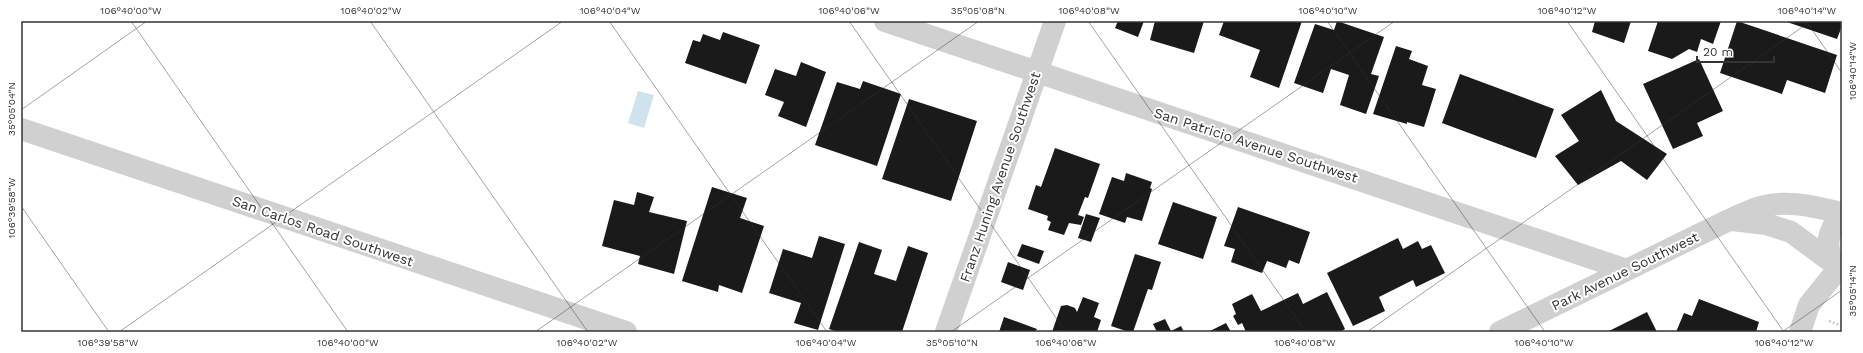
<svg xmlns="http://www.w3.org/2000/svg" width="1863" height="353" font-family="'Work Sans',sans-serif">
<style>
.water{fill:#cfe2ee}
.building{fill:#1a1a1a}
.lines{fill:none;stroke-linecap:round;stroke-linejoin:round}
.path{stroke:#cdcdcd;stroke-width:2.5;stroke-dasharray:2 2;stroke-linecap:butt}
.minor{stroke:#d0d0d0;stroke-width:22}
.ticks{fill:none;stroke:#333;stroke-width:1;stroke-opacity:0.45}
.labels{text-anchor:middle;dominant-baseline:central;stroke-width:4;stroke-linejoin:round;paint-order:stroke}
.street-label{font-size:14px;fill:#333;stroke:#fff}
.neatline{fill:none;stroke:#333;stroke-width:1.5}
.ticks-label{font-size:10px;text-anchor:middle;fill:#333}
</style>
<rect width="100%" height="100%" fill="#fff"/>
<!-- water -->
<path class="water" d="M638,91L654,95L644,128L628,123Z"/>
<!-- building -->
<path class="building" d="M1118,21H1144L1138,37L1115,28Z
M1155,21H1204L1194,53L1150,40Z
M1224,21H1302L1279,88L1250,77L1260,50L1219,35Z
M1337,21L1384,37L1371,74L1379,76L1366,114L1340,105L1349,75L1331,69L1323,93L1294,83L1315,24L1334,30Z
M1595,21H1631L1624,43L1592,32Z
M1658,21H1721L1713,44L1701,39L1697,52L1689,49L1672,59L1648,51Z
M1737,21L1837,55L1825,93L1787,80L1782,94L1720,73Z
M1784,21H1842V26L1837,39Z
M723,32L760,45L746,84L685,63L693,40L700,42L703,34L720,40Z
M1396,46L1412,51L1409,59L1428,66L1422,85L1436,89L1424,127L1407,122V124L1373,114Z
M1699,59L1723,111L1697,123L1703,136L1673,149L1643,84Z
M801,62L826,72L806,127L778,116L784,102L765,95L775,69L796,76Z
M1460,74L1554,109L1536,158L1442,123Z
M863,81L901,94L877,166L815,145L837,82L860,89Z
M1601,90L1616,121L1667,154L1647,180L1621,161L1578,185L1555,156L1579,141L1561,115Z
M909,99L977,121L951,201L882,179Z
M1055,148L1100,164L1088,198L1085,197L1078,215L1084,217L1081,225L1069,223L1064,235L1048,230L1051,222L1047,220L1048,216L1028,209L1036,185L1041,187Z
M1126,173L1152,182L1150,188L1152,189L1142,221L1127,217L1125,223L1099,214L1112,177L1124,181Z
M712,187L747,198L740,218L764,226L742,293L719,285L718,292L682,281Z
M637,192L654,197L649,212L687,221L674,274L638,264L640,256L602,246L614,200L634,205Z
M1173,202L1217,217L1203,259L1158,244Z
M1238,207L1310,232L1299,264L1289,260L1286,268L1267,261L1262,273L1231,262L1235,249L1224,246Z
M1086,214L1100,218L1091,242L1078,238Z
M819,236L845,244L818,330L794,323L801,303L769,293L783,249L812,258Z
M1398,238L1403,249L1418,241L1422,249L1431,245L1445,273L1416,287L1413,280L1379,297L1385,311L1353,326L1327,273Z
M859,242L882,250L874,274L896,281L908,246L928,253L902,332H838L829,329Z
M1022,244L1044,251L1039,264L1017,256Z
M1135,254L1161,262L1152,290L1148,289L1133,332H1129L1111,326Z
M1008,262L1030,270L1023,290L1001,282Z
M1327,292L1345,329L1340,332H1246L1242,323L1238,325L1233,316L1236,314L1232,304L1252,294L1261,311L1298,293L1303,304Z
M1083,297L1099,303L1094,317L1101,320L1097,332H1052L1061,306L1067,305L1075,308L1077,312Z
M1699,299L1759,322L1756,332H1676L1684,313L1692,316Z
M1647,312L1657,332H1607Z
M1004,317L1037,329L1035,332H999Z
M1165,319L1171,331L1181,326L1184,332H1157L1153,324Z
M1226,323L1231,332H1208Z"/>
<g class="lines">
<!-- path -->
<path class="path" d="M1829,321L1842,326"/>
<!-- minor -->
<path class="minor" d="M885,21L1627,270
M21,129L626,332
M1732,220L1766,224L1791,232L1833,263
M1837,267C1823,251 1827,229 1842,216
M946,332L1055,21
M1500,332L1729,220C1739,216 1749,210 1760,207C1788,199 1815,207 1842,213
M1800,332L1809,305L1838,269"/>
</g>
<!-- ticks -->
<path class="ticks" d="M131,21L348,332M370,21L588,332M609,21L827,332M849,21L1066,332M1088,21L1306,332M1327,21L1545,332M1567,21L1784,332M1806,21L1842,73M21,110L147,21M21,206L109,332M119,332L563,21M535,332L979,21M951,332L1395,21M1367,332L1811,21M1782,332L1842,290"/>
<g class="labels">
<!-- street labels -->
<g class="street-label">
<text transform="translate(1256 145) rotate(18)">San Patricio Avenue Southwest</text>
<text transform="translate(1000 177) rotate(-71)">Franz Huning Avenue Southwest</text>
<text transform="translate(323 231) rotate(19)">San Carlos Road Southwest</text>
<text transform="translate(1625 271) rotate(-26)">Park Avenue Southwest</text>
</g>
</g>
<!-- border -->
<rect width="1863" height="353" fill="none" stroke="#ffffff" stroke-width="44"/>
<!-- scale -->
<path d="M1697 56v6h77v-6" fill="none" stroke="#333333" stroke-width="2"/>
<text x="1703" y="56" font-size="12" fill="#333333" stroke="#ffffff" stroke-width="3" paint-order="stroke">20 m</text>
<rect x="22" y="22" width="1819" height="309" class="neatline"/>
<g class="ticks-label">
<text x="131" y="14">106°40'00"W</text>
<text x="371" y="14">106°40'02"W</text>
<text x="610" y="14">106°40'04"W</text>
<text x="849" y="14">106°40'06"W</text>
<text x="978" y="14">35°05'08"N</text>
<text x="1089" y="14">106°40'08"W</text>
<text x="1328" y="14">106°40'10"W</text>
<text x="1567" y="14">106°40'12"W</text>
<text x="1807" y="14">106°40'14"W</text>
<text transform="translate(1852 71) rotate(-90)" y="4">106°40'14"W</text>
<text transform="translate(11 109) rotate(-90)" y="4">35°05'04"N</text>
<text transform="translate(11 208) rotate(-90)" y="4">106°39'58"W</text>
<text transform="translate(1852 291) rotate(-90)" y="4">35°05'14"N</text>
<text x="108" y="346">106°39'58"W</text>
<text x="348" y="346">106°40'00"W</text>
<text x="587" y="346">106°40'02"W</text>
<text x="826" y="346">106°40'04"W</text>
<text x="952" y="346">35°05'10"N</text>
<text x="1066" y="346">106°40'06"W</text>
<text x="1305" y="346">106°40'08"W</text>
<text x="1544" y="346">106°40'10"W</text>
<text x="1784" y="346">106°40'12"W</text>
</g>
</svg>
